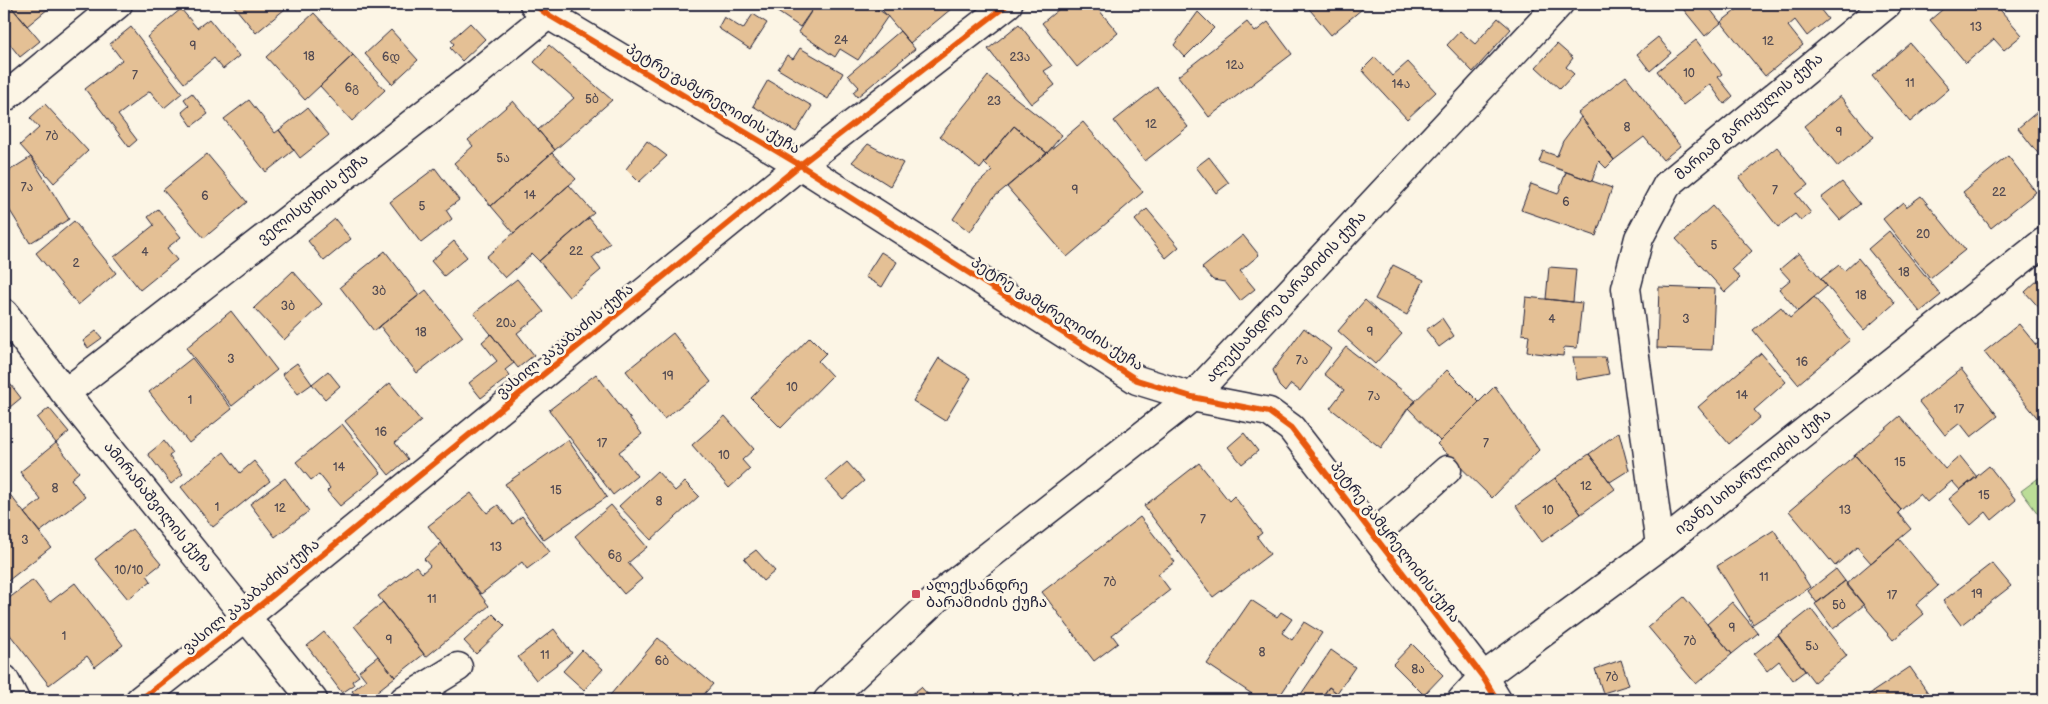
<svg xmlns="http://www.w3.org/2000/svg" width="2048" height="704" font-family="'Balsamiq Sans','Noto Sans Georgian',sans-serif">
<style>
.green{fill:#bbdd97;stroke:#6e8069}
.building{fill:#e4c095;stroke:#22223b}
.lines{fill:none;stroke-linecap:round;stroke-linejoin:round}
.minor-casing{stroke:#22223b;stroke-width:31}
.minor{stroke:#fcf5e5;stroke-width:28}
.cycleway-casing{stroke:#fcf5e5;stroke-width:9}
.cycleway{stroke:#e8590c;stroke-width:6}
.poi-dot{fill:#d1495b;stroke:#fcf5e5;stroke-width:2}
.labels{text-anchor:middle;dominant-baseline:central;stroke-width:5;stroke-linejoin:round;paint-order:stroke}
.number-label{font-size:12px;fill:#524a52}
.street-label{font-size:15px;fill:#22223b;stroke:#fcf5e5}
.poi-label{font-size:15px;fill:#22223b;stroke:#fcf5e5;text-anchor:start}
</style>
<rect width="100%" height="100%" fill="#fcf5e5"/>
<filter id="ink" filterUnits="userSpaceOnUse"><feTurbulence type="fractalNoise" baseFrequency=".02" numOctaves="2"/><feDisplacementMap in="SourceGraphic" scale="10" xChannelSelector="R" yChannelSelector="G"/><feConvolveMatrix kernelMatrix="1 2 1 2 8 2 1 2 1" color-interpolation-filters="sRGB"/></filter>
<g filter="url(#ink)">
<!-- green -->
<path class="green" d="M2044,474V522L2021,491Z"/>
<!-- building -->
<path class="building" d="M4,4H9L40,41L20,57L4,37Z
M9,4H54L27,26Z
M232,4H291L256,33Z
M781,4H816L800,27L776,11Z
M816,4H870L888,16L858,60L840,49L835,57L798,32Z
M877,4H957L910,43Z
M1065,4H1094L1118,33L1077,67L1042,23Z
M1262,4H1276L1268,11Z
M1305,4H1368L1331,35Z
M1679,4H1706L1721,23L1705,36Z
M1744,4H1816L1828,19L1807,36L1795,20L1788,26L1803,45L1765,76L1721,22Z
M1949,4H1995L2022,35L2004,50L1994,39L1966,63L1930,20Z
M181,9L197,28L209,19L239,56L223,69L214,58L184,83L147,37Z
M1198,12L1214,28L1185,57L1174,45Z
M314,13L353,55L305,100L266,57Z
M753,14L767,23L750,49L718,28L724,17L743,29Z
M1498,18L1511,29L1473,72L1447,45L1460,31L1475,44Z
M1247,22L1255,32L1268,22L1292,54L1209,117L1178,76Z
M470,23L485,39L462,61L450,48L454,44L451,40Z
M1019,24L1052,66L1044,71L1055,85L1031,104L988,49Z
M131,27L182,93L164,108L150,91L118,115L137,140L129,147L85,89L122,60L110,44Z
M391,30L418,60L392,84L365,54Z
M900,31L915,49L857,97L853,92L859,87L848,75Z
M1658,37L1671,53L1650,71L1637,54Z
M1696,40L1722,74L1718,77L1733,96L1724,104L1710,84L1683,105L1657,71Z
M1910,43L1949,89L1910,122L1872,76Z
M1557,44L1573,58L1566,67L1574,74L1560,89L1536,67Z
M549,45L612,100L555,150L538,130L574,98L534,62Z
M800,48L843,73L828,99L778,69L787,55L793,59Z
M353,55L385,90L352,121L320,86Z
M1375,57L1392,76L1408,62L1436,92L1407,119L1362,70Z
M988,76L1062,135L1047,153L1014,126L980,169L940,136Z
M1626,76L1680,146L1663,160L1644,137L1614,160L1578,113Z
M768,80L812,106L796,132L753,106Z
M1157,87L1188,127L1145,161L1114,121Z
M192,93L208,114L192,126L182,112L189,106L184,99Z
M1840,96L1874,137L1838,167L1804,126Z
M249,100L275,133L279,130L294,150L266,172L224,119Z
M513,101L555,150L491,206L454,163L473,146L468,140Z
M45,104L88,151L54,183L20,145L39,128L30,118Z
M2044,106V161L2018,128Z
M307,108L329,135L300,158L279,130Z
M1581,117L1614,160L1606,168L1599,161L1592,181L1539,162L1543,151L1557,156L1563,141Z
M1083,122L1143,192L1067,257L1007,187Z
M1014,126L1047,153L993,198L970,232L953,219L975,186L992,171L984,163Z
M647,141L667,156L639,182L626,169Z
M868,144L903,163L890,186L852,162Z
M1777,147L1808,185L1796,194L1811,213L1801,221L1795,214L1778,227L1739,178Z
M552,153L576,179L514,233L491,206Z
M207,154L247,202L204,238L163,190Z
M2008,156L2036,192L1991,228L1963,192Z
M31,157L69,219L30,243L4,201V174Z
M1209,157L1229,183L1216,193L1196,167Z
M435,168L459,200L446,210L452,219L421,243L390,202Z
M1566,172L1612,188L1596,236L1521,210L1531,184L1558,194Z
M1842,182L1860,204L1840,220L1821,198Z
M569,185L594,213L539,261L532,254L505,278L486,257Z
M1921,196L1965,250L1930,278L1883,219L1903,202L1906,207Z
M1712,206L1752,251L1732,269L1740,278L1725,292L1676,239Z
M158,209L181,237L167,248L177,260L140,290L114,257L154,225L148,217Z
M1147,209L1179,247L1166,258L1135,220Z
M589,218L610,243L592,258L601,270L569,297L539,261Z
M335,219L351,239L324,261L308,241Z
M74,221L116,273L78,305L36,253Z
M1889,231L1941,295L1920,312L1868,249Z
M1243,235L1259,255L1240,271L1255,289L1240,301L1225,282L1213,280L1202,268Z
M454,241L467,257L444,276L431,261Z
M385,251L419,295L374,331L340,287Z
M881,252L897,262L882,287L865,277Z
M1799,253L1827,286L1798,311L1779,289L1790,280L1780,269Z
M1858,258L1895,303L1864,330L1821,279L1839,265L1844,271Z
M1393,265L1424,280L1407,315L1375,299Z
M1549,267L1576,269L1573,302L1546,299Z
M293,271L322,304L284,340L254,308Z
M517,279L544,312L517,333L534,355L518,368L474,313Z
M2039,279L2044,285V313L2025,292Z
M1659,287L1715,289L1712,350L1657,348Z
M426,290L463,337L417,373L380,326Z
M1526,297L1582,303L1577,348L1564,347L1563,356L1527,352L1529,335L1522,334Z
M1814,297L1850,340L1798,384L1753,330L1781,307L1790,318Z
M1365,300L1402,334L1375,364L1338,331Z
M231,311L277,370L232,406L186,348Z
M1442,318L1454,336L1439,347L1426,330Z
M2019,324L2036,345L2044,339V418L2040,421L1984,352Z
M1304,328L1331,349L1300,391L1291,384L1285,392L1279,386L1273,370Z
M96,331L102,338L88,348L83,341Z
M673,333L711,382L664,419L626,371Z
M491,334L514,363L505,370L510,376L481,398L469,383L497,361L482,342Z
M810,337L826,353L818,361L832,376L781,428L751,398Z
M1346,347L1416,401L1408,408L1381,448L1330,408L1344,390L1324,374Z
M1761,353L1786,382L1754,410L1760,417L1729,444L1698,407Z
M1573,357H1605L1609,374L1577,380Z
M192,358L232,409L189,443L149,392Z
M939,358L971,378L945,421L913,401Z
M297,363L312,384L298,394L282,374Z
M1961,369L1998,416L1971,437L1960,423L1945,435L1919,402Z
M1447,370L1479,402L1440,441L1408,408Z
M328,371L340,386L325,399L312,384Z
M596,374L642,434L619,452L637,476L613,495L549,410Z
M4,376L21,398L4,412Z
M390,383L421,421L395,443L408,459L389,475L345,421Z
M1495,386L1539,450L1492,498L1437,444Z
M49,408L69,432L56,443L37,418Z
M725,416L754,449L742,460L750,469L729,488L692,445Z
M1900,416L1945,469L1960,456L1977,477L1960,490L1952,481L1927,502L1920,494L1901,510L1855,455Z
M342,424L381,473L340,506L327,491L330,488L319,474L311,480L296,462Z
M1619,432L1629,470L1610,482L1589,454Z
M1244,433L1258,451L1242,464L1228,447Z
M568,440L607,497L544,540L505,484Z
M164,441L173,453L169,456L183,474L171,484L148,454Z
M56,443L79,472L71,479L85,497L40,532L24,513L41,500L20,472Z
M224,452L240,473L254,461L270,481L213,527L181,487Z
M1589,454L1615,489L1581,514L1555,478Z
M1855,455L1901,510L1898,513L1911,529L1871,563L1857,547L1835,566L1789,511Z
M847,462L864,481L843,499L826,480Z
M1199,463L1229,501L1234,496L1262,533L1257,537L1270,554L1213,597L1144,506Z
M1989,466L2016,500L1992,520L1986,512L1971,525L1949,499Z
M657,471L675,491L685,482L699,496L651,540L619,506Z
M285,478L309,511L275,537L250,504Z
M1555,478L1581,514L1542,542L1516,506Z
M4,487L51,547L4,584Z
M471,493L487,513L498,505L513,524L522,516L550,552L527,569L522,562L481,594L428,526Z
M611,505L647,547L628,563L642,579L624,594L575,536Z
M1140,517L1175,562L1158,574L1170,590L1112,635L1118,643L1094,661L1042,592Z
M132,529L161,564L147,575L151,581L128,599L95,559Z
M1774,530L1810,587L1753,624L1717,566Z
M1899,539L1938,586L1916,605L1924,614L1893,640L1846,584Z
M441,543L489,606L426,657L378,596L416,566L422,573L430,566L424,559Z
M756,550L775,571L763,581L744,559Z
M1992,563L2011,586L1961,625L1943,601Z
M1836,569L1845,581L1817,603L1808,591Z
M33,580L50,602L75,583L123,645L95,667L87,656L49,685L4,627V602Z
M1845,581L1864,605L1833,629L1815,604Z
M1684,597L1732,654L1696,684L1648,627Z
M1251,600L1277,617L1281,612L1292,619L1282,633L1292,640L1304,622L1322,633L1277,700H1261L1207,664Z
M383,602L424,654L395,677L354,626Z
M1732,602L1758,633L1732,654L1707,624Z
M1811,609L1847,656L1814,682L1778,635Z
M493,614L505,626L476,654L464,641Z
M554,629L572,653L536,680L518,657Z
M324,632L359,676L352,681L354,685L342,693L307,646Z
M1778,635L1805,671L1793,680L1779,661L1767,671L1754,654Z
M658,638L713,684L699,700H606Z
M1412,644L1443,675L1424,695L1393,664Z
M582,650L603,669L584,690L563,671Z
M1331,650L1355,667L1337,693L1329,687L1320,700H1297Z
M378,656L395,677L366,700H359L352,691L366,680L359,671Z
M1621,660L1629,685L1603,693L1595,669Z
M1910,667L1933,700H1872L1868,695Z
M921,687L933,700H905Z
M1329,687L1337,693L1349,700H1320Z
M1282,693L1292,700H1277Z"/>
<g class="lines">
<defs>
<path id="minor" d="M534,4L547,14L800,165L1137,380L1192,397L1269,412L1291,428L1483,677L1497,700
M4,98L118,4
M4,313L65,393L313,700
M65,393L468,80L561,4
M1374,535L1447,470
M1660,546L1626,288L1639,238L1667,185L1887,4
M4,679L15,700
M140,700L246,617L800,165L1008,4
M404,700L458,667
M828,700L949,587L1192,397L1559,4
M1462,700L1483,677L1660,546L2044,242"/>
</defs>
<!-- minor casing -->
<use href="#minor" class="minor-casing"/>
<!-- minor -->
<use href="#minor" class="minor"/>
<defs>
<path id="cycleway" d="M534,4L547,14L800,165L1137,380L1192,397L1269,412L1291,428L1483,677L1497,700
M140,700L246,617L800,165L1008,4"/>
</defs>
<!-- cycleway casing -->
<use href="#cycleway" class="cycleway-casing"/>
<!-- cycleway -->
<use href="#cycleway" class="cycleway"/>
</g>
</g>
<!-- markers -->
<rect class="poi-dot" x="911" y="589" width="10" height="10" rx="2.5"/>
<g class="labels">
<!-- number labels -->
<g class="number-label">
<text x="1976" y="27">13</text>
<text x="841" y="40">24</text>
<text x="1768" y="41">12</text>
<text x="193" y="46">9</text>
<text x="309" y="56">18</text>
<text x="391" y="57">6დ</text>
<text x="1020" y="57">23ა</text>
<text x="1235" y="65">12ა</text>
<text x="1689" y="73">10</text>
<text x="135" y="75">7</text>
<text x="1910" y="83">11</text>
<text x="1401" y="84">14ა</text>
<text x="352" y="88">6გ</text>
<text x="592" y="99">5ბ</text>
<text x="994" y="101">23</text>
<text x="1151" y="124">12</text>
<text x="1627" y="127">8</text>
<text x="1839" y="132">9</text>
<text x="52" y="136">7ბ</text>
<text x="503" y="158">5ა</text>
<text x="27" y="187">7ა</text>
<text x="1075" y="190">9</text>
<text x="1775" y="190">7</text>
<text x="1999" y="192">22</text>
<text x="530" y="195">14</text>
<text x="205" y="196">6</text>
<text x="1566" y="202">6</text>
<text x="422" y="206">5</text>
<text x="1923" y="234">20</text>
<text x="1714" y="245">5</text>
<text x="576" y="251">22</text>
<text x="145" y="252">4</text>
<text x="76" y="263">2</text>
<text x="1904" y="272">18</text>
<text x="379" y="291">3ბ</text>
<text x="1861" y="295">18</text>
<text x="288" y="306">3ბ</text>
<text x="1552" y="319">4</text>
<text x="1686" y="319">3</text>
<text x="506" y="323">20ა</text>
<text x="421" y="332">18</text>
<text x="1370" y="332">9</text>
<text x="231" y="359">3</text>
<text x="1302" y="360">7ა</text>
<text x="1802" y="362">16</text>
<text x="668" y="376">19</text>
<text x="792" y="387">10</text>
<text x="1742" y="395">14</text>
<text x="1374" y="396">7ა</text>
<text x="190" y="400">1</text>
<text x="1959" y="409">17</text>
<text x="381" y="432">16</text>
<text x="602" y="443">17</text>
<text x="1486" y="443">7</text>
<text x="724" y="455">10</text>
<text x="1900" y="462">15</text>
<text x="339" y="467">14</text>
<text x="1586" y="486">12</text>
<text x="55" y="488">8</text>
<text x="556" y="490">15</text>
<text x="1984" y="495">15</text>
<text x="659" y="501">8</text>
<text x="217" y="507">1</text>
<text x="280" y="508">12</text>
<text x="1548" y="510">10</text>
<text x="1845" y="510">13</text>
<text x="1203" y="519">7</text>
<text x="25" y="540">3</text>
<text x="496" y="547">13</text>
<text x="615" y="555">6გ</text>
<text x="129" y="570">10/10</text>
<text x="1764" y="577">11</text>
<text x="1110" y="582">7ბ</text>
<text x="1977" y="594">19</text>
<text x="1892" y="595">17</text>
<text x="432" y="599">11</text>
<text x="1839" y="605">5ბ</text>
<text x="1732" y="628">9</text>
<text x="64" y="636">1</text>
<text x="389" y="640">9</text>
<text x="1690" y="641">7ბ</text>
<text x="1812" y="646">5ა</text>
<text x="1262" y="652">8</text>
<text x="545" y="655">11</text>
<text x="662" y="661">6ბ</text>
<text x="1418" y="669">8ა</text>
<text x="1612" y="677">7ბ</text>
</g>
<!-- street labels -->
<g class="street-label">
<text transform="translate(713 99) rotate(31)">პეტრე გამყრელიძის ქუჩა</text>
<text transform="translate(1749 117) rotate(-40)">მარიამ გარიყულის ქუჩა</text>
<text transform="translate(313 199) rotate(-38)">ველისციხის ქუჩა</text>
<text transform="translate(1286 297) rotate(-47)">ალექსანდრე ბარამიძის ქუჩა</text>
<text transform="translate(1057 314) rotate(32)">პეტრე გამყრელიძის ქუჩა</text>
<text transform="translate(565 341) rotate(-39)">ვასილ კაკაბაძის ქუჩა</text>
<text transform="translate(1753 472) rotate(-38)">ივანე სიხარულიძის ქუჩა</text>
<text transform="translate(158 507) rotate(51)">ამირანაშვილის ქუჩა</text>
<text transform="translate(1395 542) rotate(52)">პეტრე გამყრელიძის ქუჩა</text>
<text transform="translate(251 596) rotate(-39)">ვასილ კაკაბაძის ქუჩა</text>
</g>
<!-- poi labels -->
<g class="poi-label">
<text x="926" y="585">ალექსანდრე<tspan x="926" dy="17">ბარამიძის ქუჩა</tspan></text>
</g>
</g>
<!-- margin -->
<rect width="2048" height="704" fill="none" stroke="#fcf5e5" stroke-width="20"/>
<rect x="10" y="10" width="2028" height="684" fill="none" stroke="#22223b" stroke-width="2" filter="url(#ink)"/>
</svg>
